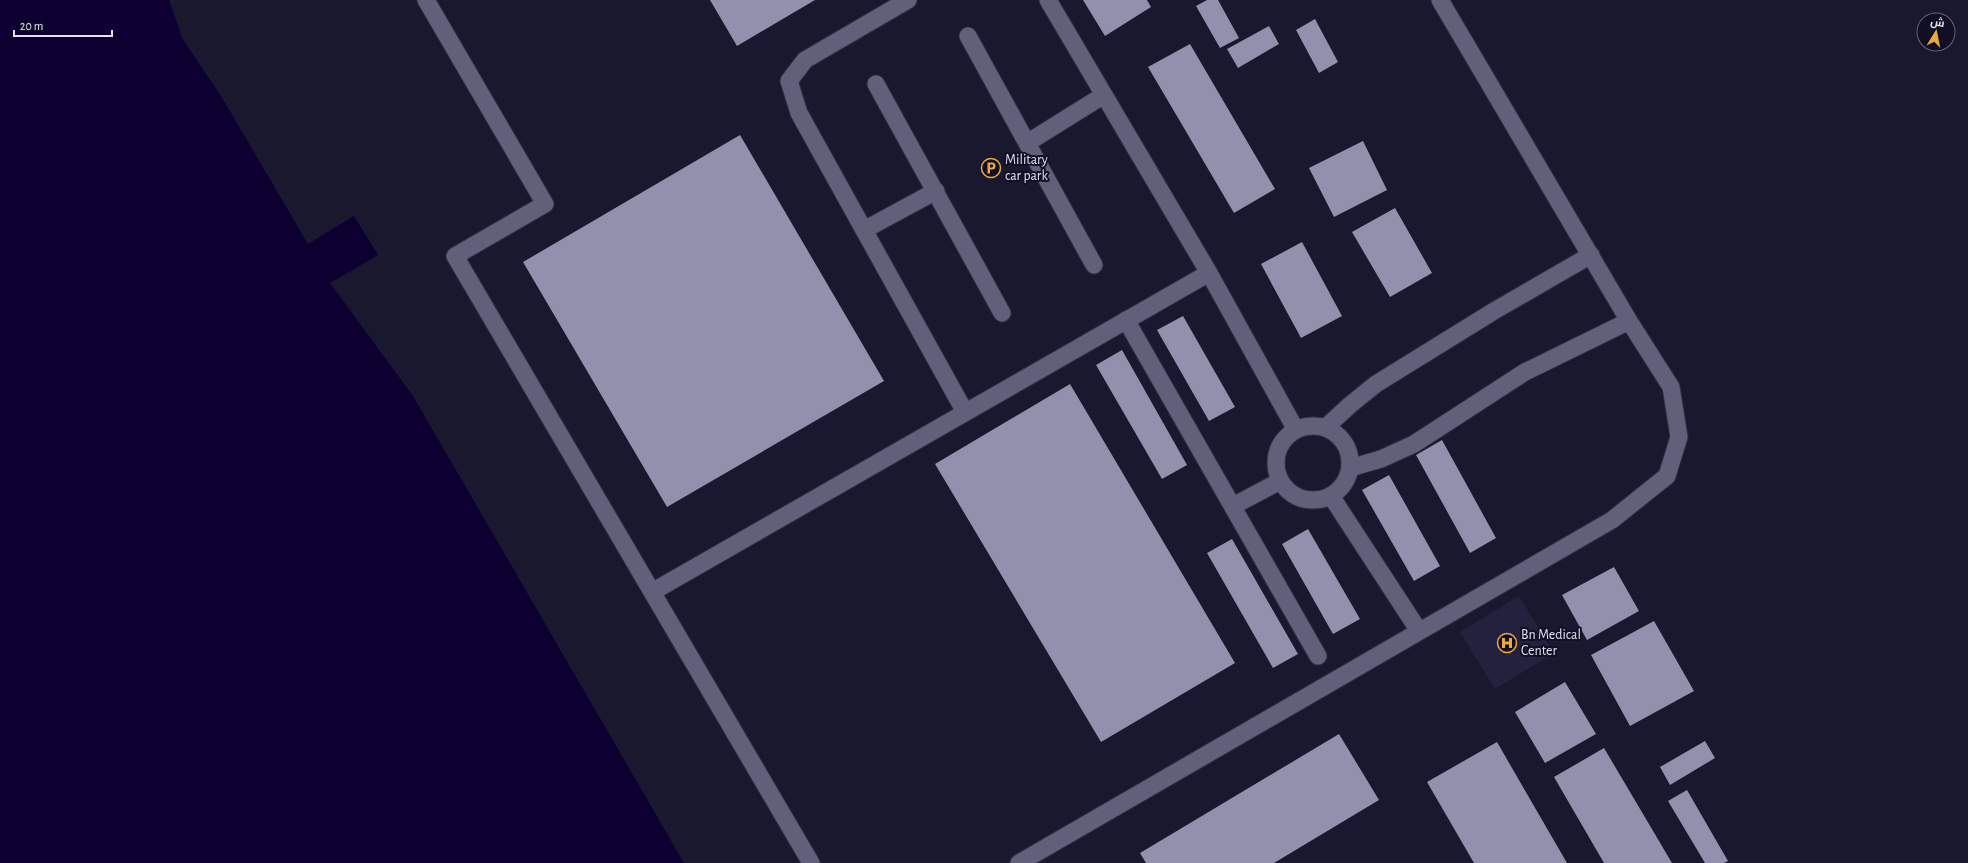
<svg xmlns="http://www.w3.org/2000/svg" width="1968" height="863" font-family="'Alegreya Sans',Cairo,sans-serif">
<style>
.built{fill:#23213d}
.water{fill:#0d0031}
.building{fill:#9190ad}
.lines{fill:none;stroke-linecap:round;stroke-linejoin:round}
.lane-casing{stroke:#313041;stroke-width:19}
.lane{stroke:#60607a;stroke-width:17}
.labels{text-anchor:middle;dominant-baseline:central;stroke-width:4;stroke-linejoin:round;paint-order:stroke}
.poi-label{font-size:14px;fill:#e2e2f2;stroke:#110f24;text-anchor:start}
</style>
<rect width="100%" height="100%" fill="#19182e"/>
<!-- built -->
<path class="built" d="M1519,596L1554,653L1495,689L1460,632Z"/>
<!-- water -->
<path class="water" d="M0,0H169L182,38L221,96L308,244L354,216L378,255L330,283L413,396L684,863H0Z"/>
<!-- building -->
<path class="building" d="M710,0H815L737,46Z
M1083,0H1147L1151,7L1105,36Z
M1207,0H1218L1239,38L1220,48L1196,6Z
M1315,19L1338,62L1319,73L1296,30Z
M1269,26L1279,44L1238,68L1227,49Z
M1190,44L1275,189L1234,213L1148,67Z
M740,135L884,381L667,507L523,262Z
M1363,141L1387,190L1334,217L1309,168Z
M1395,208L1432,273L1390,297L1352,232Z
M1302,242L1342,316L1301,338L1261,264Z
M1183,316L1235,407L1209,421L1157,330Z
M1122,350L1187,465L1162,479L1096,365Z
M1070,384L1235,663L1101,742L935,464Z
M1442,440L1496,538L1470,553L1416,455Z
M1389,475L1440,566L1414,581L1362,490Z
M1308,529L1360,619L1333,634L1282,544Z
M1232,539L1298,654L1273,668L1207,553Z
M1614,567L1639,611L1587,640L1562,595Z
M1654,621L1694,691L1630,726L1591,655Z
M1565,682L1596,734L1545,763L1515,712Z
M1339,734L1379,800L1274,863H1146L1140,853Z
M1705,741L1715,758L1670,785L1660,767Z
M1497,742L1567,863H1474L1427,782Z
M1604,748L1672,863H1604L1554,777Z
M1687,790L1728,861L1724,863H1705L1668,801Z"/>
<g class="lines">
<defs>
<path id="lane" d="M426,0L545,204L455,256L811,863
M908,0L805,60L789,81L799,113L965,412
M1048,0L1209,273L1296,430
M968,36L1094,265
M876,84L1002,313
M1027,143L1104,95
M864,230L936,191
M1126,320L1318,656
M1276 463a37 37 0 1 1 74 0a37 37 0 1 1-74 0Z
M1325,428L1350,405L1376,384L1494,311L1591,255
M1350,468L1381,459L1414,444L1525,372L1629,321
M1331,496L1419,631
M1233,506L1280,481
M652,592L1209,273
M1019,863L1612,520L1667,476L1679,437L1671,387L1629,321L1440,0"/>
</defs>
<!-- lane casing -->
<use href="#lane" class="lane-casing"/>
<!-- lane -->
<use href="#lane" class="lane"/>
</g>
<!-- icons -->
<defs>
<symbol id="parking-ring" viewBox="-11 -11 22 22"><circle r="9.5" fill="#110f24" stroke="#eca93a" stroke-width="1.5"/><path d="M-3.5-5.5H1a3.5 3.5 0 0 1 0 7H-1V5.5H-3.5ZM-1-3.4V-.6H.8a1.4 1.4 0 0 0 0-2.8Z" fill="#eca93a"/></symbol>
<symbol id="hospital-ring" viewBox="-11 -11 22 22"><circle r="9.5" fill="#110f24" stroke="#eca93a" stroke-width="1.5"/><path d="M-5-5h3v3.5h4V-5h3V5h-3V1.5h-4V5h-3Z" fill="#eca93a"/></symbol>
</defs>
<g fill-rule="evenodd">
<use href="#parking-ring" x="980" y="157" width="22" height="22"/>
<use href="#hospital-ring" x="1496" y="632" width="22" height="22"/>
</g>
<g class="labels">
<!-- poi labels -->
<g class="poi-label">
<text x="1005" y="160">Military<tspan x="1005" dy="16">car park</tspan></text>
<text x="1521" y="635">Bn Medical<tspan x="1521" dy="16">Center</tspan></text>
</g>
</g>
<!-- north arrow -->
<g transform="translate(1936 32) rotate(10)"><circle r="19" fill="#110f24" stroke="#656376"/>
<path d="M0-3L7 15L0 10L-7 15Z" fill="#eca93a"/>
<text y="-6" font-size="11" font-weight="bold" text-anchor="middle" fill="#e2e2f2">ش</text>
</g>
<!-- scale -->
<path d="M14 30v6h98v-6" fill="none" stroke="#e2e2f2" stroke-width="2"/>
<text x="20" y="30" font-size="12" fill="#e2e2f2" stroke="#110f24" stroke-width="3" paint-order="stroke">20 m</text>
</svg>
